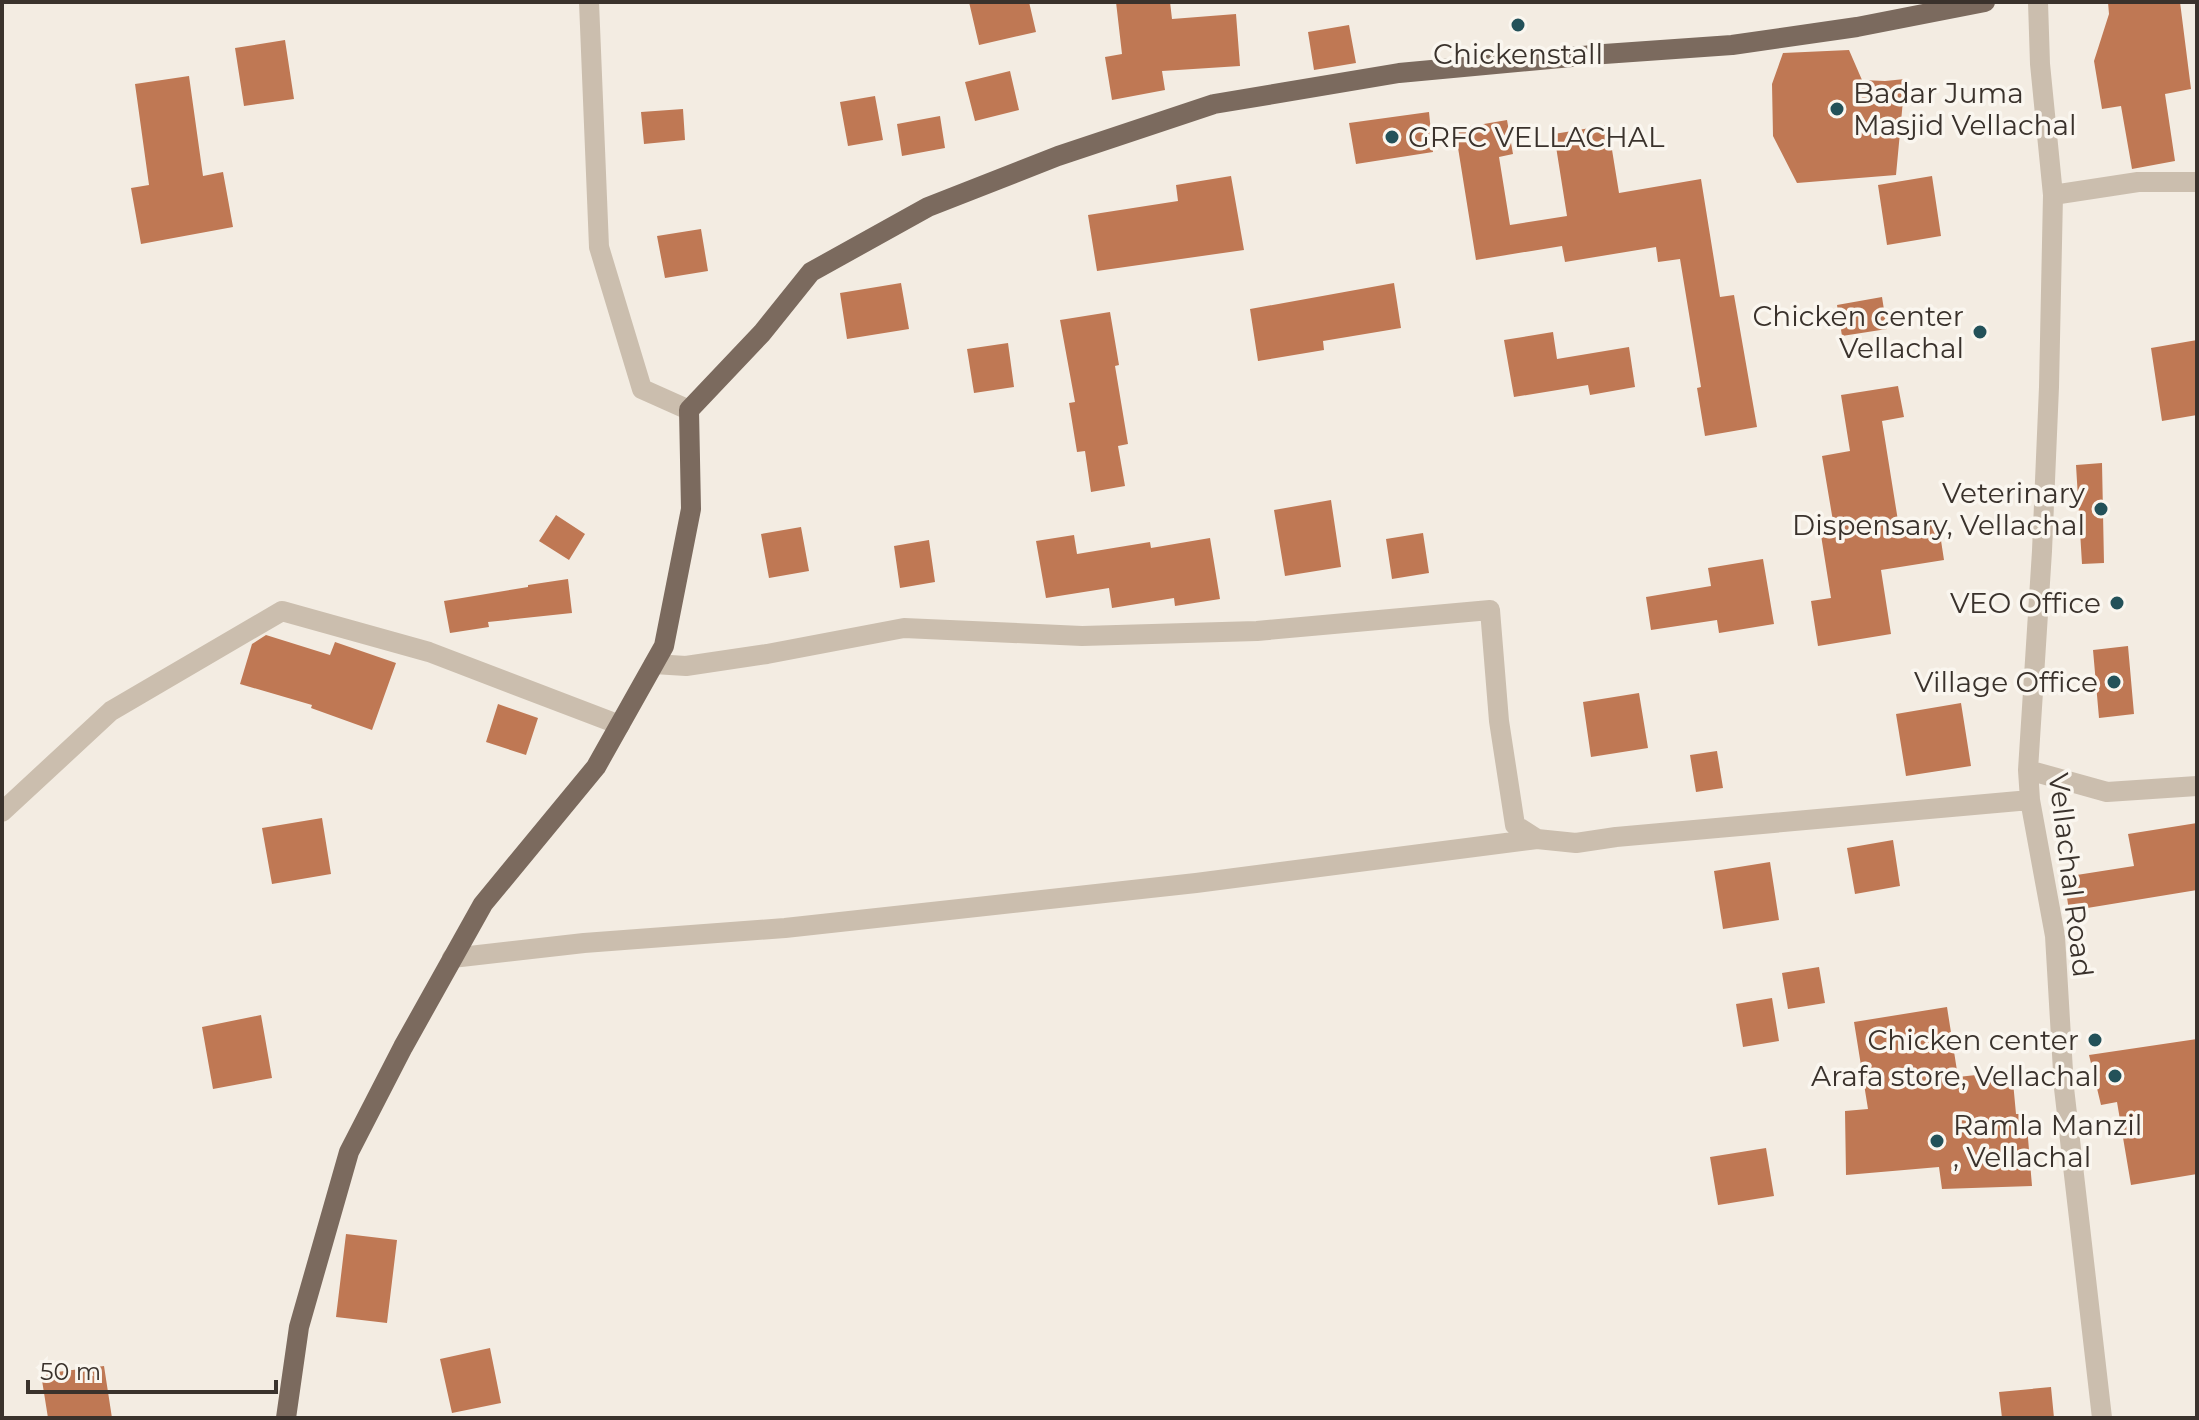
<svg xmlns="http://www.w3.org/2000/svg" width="2199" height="1420" font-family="Montserrat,sans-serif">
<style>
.building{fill:#bf7854}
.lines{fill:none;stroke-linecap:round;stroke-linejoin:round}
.minor{stroke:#cbbeae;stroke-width:20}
.major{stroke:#7b6a5e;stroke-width:20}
.poi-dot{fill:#235159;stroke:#faf6ef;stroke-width:3}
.labels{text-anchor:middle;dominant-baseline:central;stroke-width:7;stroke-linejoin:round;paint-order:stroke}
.poi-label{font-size:28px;fill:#3a322c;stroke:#faf6ef;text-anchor:end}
.street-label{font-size:28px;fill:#3a322c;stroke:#faf6ef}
</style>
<rect width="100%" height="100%" fill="#f3ece2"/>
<!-- building -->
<path class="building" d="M969,2H1029L1036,32L979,45Z
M1116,2H1170L1172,19L1236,14L1240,66L1162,71L1165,90L1112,100L1105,57L1122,54Z
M2108,2H2180L2191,89L2165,94L2175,161L2132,169L2121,106L2102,109L2094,61L2109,14Z
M1349,25L1356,63L1314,70L1308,32Z
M285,40L294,99L244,106L235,48Z
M1849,50L1862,80L1885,81L1905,79L1896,175L1797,183L1773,136L1772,84L1783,53Z
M1010,71L1019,110L975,121L965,82Z
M189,76L203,176L223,172L233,227L141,244L131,188L149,185L135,84Z
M875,96L883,140L848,146L840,102Z
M683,109L685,140L644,144L641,112Z
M1429,112L1433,152L1356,164L1349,123Z
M940,116L945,148L902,156L897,124Z
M1507,120L1513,154L1499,157L1510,225L1567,216L1554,134L1608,125L1619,193L1701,179L1720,297L1734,295L1757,427L1705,436L1697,388L1701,387L1680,259L1658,262L1656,247L1565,262L1562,246L1476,260L1455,129Z
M1231,176L1244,250L1097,271L1088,215L1178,201L1176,185Z
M1932,176L1941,236L1887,245L1878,185Z
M701,229L708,271L665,278L657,236Z
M901,283L909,329L847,339L840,293Z
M1394,283L1401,328L1323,341L1324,350L1258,361L1250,309Z
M1882,297L1887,329L1842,336L1837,305Z
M1110,312L1119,365L1115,366L1128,444L1118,446L1125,486L1091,492L1085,451L1077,452L1069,403L1075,402L1060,320Z
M1553,332L1557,359L1629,347L1635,387L1590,395L1588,385L1514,397L1504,340Z
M2197,340V415L2162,421L2151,348Z
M1008,343L1014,387L974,393L967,349Z
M1898,386L1904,417L1882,421L1899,527L1938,521L1944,560L1881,570L1891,634L1818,646L1811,601L1831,598L1820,529L1834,527L1822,456L1850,451L1841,395Z
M2102,463L2104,563L2082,564L2076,465Z
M1331,500L1341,567L1285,576L1274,510Z
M556,515L585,534L569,560L539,541Z
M801,527L809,571L769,578L761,534Z
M1423,533L1429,573L1392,579L1386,539Z
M1074,535L1077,554L1150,542L1151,548L1210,538L1220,599L1175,606L1174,598L1112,608L1109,588L1046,598L1036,541Z
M929,540L935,582L900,588L894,546Z
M1763,559L1774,624L1719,633L1717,620L1651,630L1646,597L1711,586L1708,568Z
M568,579L572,613L488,622L489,627L450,633L444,601L528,587V585Z
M266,635L330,655L335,642L396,663L372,730L311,708L312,705L240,684L252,644Z
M2128,646L2134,714L2099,718L2093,650Z
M1639,693L1648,748L1591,757L1583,702Z
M1961,703L1971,766L1906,776L1896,714Z
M498,704L538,718L526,755L486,742Z
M1717,751L1723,788L1696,792L1690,755Z
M322,818L331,874L272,884L262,828Z
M2197,823V890L2069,911L2064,877L2134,866L2128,834Z
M1893,840L1900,886L1855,894L1847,848Z
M1770,862L1779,920L1723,929L1714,871Z
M1819,967L1825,1003L1788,1009L1782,973Z
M1772,998L1779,1041L1743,1047L1736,1004Z
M1947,1007L1958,1077L2012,1071L2016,1114H2026L2032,1186L1942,1189L1939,1167L1846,1175L1845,1111L1868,1109L1854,1022Z
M261,1015L272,1078L213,1089L202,1027Z
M2197,1039V1174L2131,1185L2117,1102L2101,1105L2089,1055Z
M1766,1148L1774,1196L1718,1205L1710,1157Z
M346,1234L397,1240L387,1323L336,1317Z
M490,1348L501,1403L452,1413L440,1359Z
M104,1366L112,1418H48L41,1374Z
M2051,1387L2054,1418H2002L1999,1392Z"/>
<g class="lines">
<!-- minor -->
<path class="minor" d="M589,2L599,247L642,389L689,410
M2038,2L2040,64L2053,195L2049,387L2042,551L2028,770L2030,800L2055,936L2064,1088L2102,1418
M2053,195L2138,182H2197
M654,664L686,666L767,654L904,628L1082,636L1257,631L1490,610L1499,721L1515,825L1537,839L1576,843L1616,837L2030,800
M2028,770L2107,792L2197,786
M2,812L111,711L282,611L429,652L620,725
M452,958L584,943L785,928L1196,883L1537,839"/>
<!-- major -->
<path class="major" d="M286,1418L299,1327L349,1152L403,1047L483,904L596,767L664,646L691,509L689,410L762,333L811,272L928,207L1058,156L1214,104L1399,73L1604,54L1732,45L1857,27L1985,2"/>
</g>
<!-- markers -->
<g class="poi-dot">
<circle cx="1518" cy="25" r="8"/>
<circle cx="1837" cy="109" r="8"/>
<circle cx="1392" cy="137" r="8"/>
<circle cx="1980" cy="332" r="8"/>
<circle cx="2101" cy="509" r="8"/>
<circle cx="2117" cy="603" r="8"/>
<circle cx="2114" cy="682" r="8"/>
<circle cx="2095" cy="1040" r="8"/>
<circle cx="2115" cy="1076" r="8"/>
<circle cx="1937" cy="1141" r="8"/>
</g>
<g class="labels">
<!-- poi labels -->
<g class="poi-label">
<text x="1518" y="54" text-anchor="middle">Chickenstall</text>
<text x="1853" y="93" text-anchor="start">Badar Juma<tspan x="1853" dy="32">Masjid Vellachal</tspan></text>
<text x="1408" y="137" text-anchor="start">GRFC VELLACHAL</text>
<text x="1964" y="316">Chicken center<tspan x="1964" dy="32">Vellachal</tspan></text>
<text x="2085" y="493">Veterinary<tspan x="2085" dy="32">Dispensary, Vellachal</tspan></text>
<text x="2101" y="603">VEO Office</text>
<text x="2098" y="682">Village Office</text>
<text x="2079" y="1040">Chicken center</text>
<text x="2099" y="1076">Arafa store, Vellachal</text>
<text x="1953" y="1125" text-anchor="start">Ramla Manzil<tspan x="1953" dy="32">, Vellachal</tspan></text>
</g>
<!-- street labels -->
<g class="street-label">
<text transform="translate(2071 875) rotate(83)">Vellachal Road</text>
</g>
</g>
<!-- border -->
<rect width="2199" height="1420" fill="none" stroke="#3a322c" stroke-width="8"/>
<!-- scale -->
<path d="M28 1380v12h248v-12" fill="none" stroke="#3a322c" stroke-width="4"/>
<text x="40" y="1380" font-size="24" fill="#3a322c" stroke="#faf6ef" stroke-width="6" paint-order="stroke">50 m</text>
</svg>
